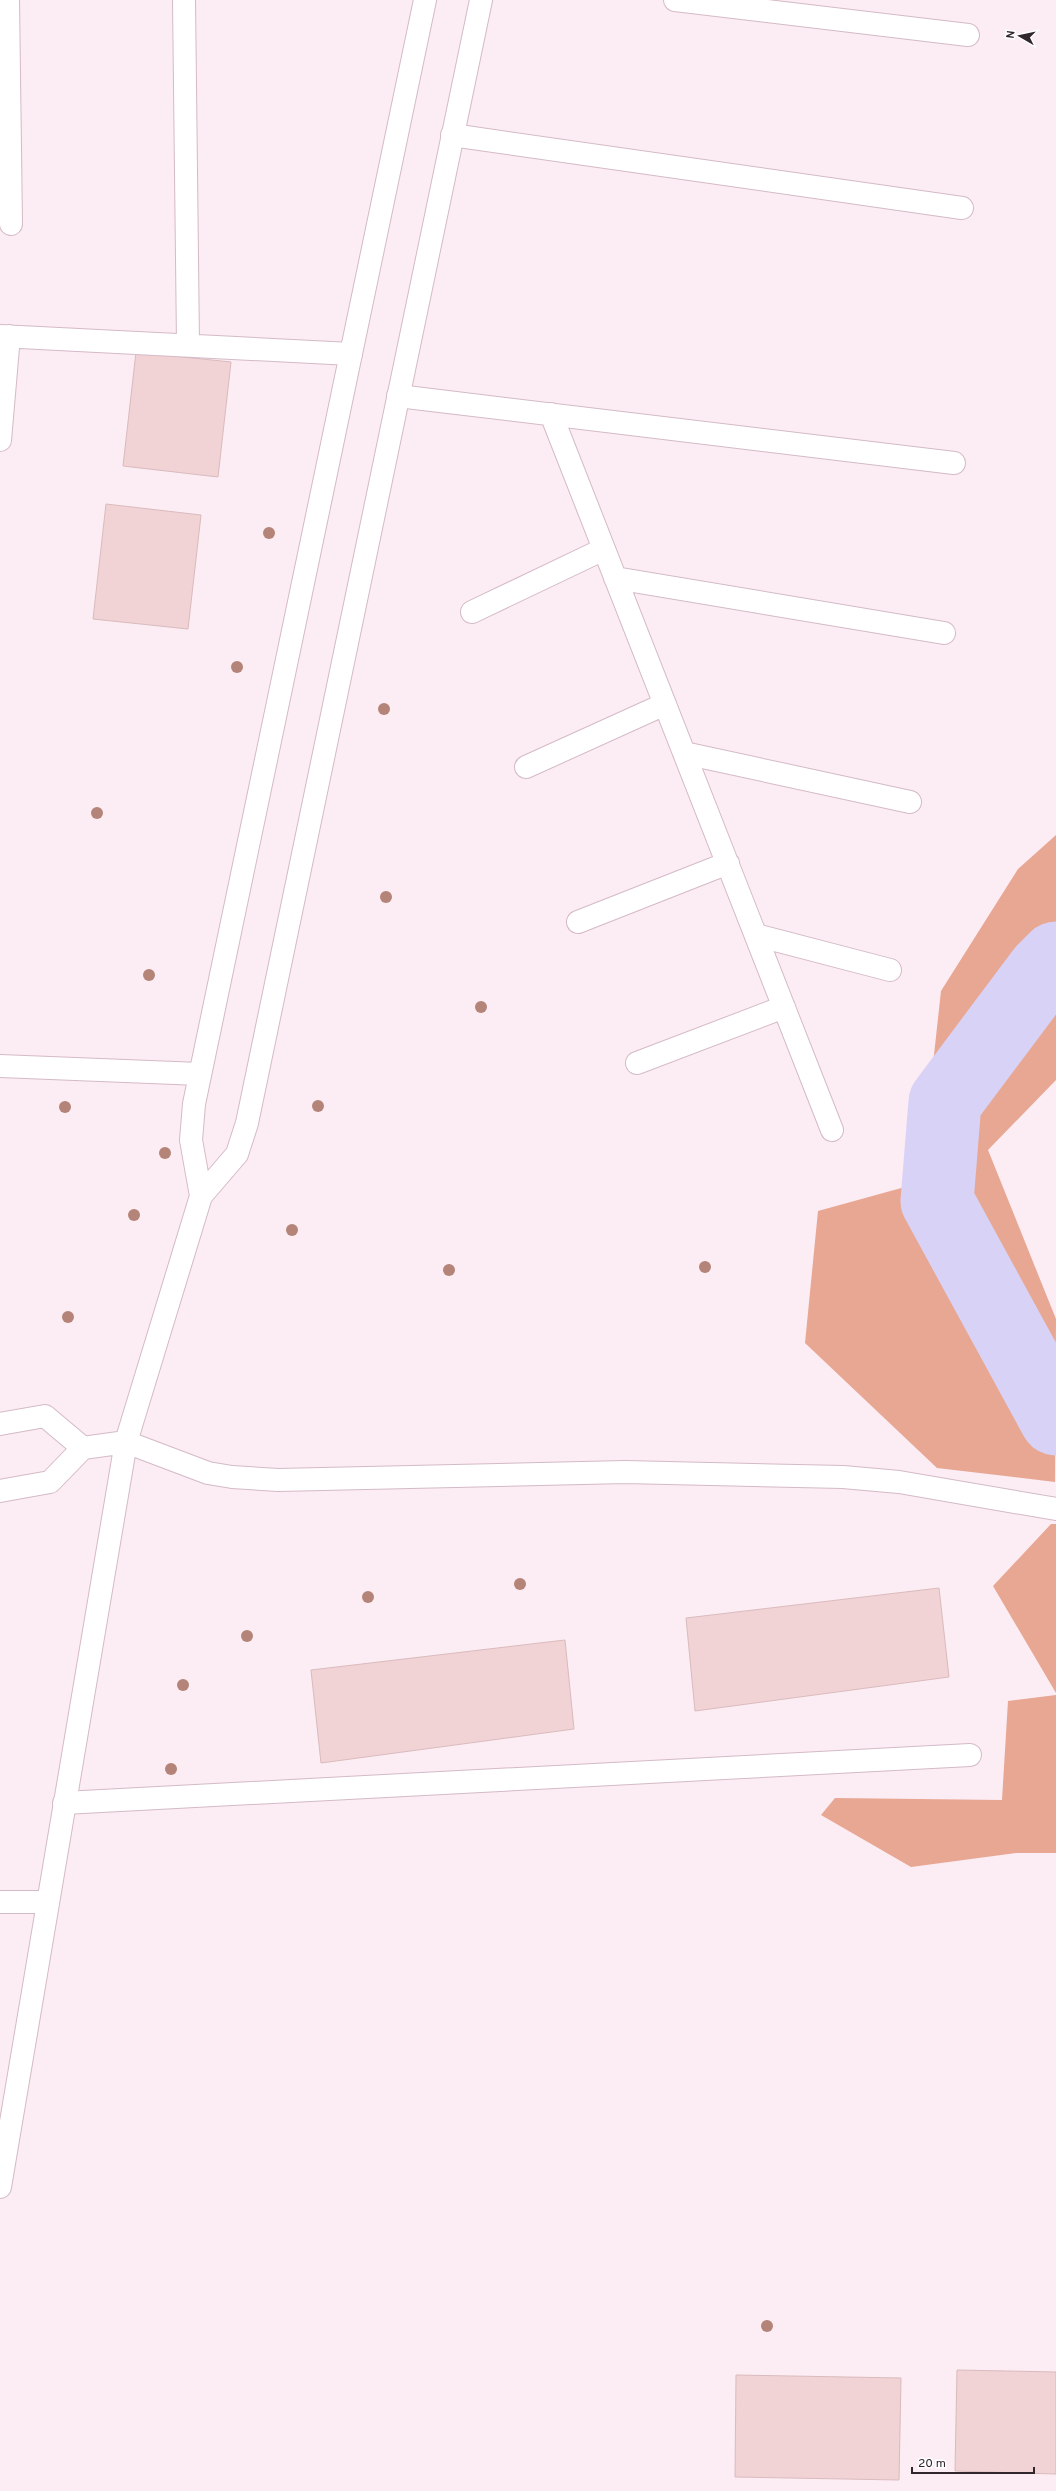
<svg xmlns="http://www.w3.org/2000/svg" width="1056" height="2491" font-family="Overpass,sans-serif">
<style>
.forest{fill:#e7a792}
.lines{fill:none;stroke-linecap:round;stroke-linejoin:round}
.river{stroke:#d8d2f6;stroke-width:73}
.building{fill:#f2d3d5;stroke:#d9bbbd}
.service-casing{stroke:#d4bac7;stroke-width:24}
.minor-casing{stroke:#d4bac7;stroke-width:24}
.tertiary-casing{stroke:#d4bac7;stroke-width:24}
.service{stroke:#fff;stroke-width:22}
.minor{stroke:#fff;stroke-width:22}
.tertiary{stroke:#fff;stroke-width:22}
.tree{fill:#b48478}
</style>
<rect width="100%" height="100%" fill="#fcecf4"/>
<!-- forest -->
<path class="forest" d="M1056,835V1080L988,1150L1056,1319L1055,1482L937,1468L805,1343L818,1211L905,1187L923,1155L941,991L1018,869Z
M1051,1524H1056V1693L993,1586Z
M1056,1695V1853H1016L911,1867L821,1815L835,1798L1002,1800L1008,1701Z"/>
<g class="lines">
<!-- river -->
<path class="river" d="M1056,958L1043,971L945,1102L937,1201L1056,1419"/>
</g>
<!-- building -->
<path class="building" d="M136,352L231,362L218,477L123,466Z
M106,504L201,515L188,629L93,619Z
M939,1588L949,1677L695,1711L686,1618Z
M565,1640L574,1729L321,1763L311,1670Z
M957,2370L1056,2372V2474L955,2471Z
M736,2375L901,2378L899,2480L735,2477Z"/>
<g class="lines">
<defs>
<path id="service" d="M64,1803L970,1755"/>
<path id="minor" d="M8,0L11,224
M184,0L188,344
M675,0L968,35
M452,135L962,208
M0,336L351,354
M398,396L954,463
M551,414L832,1130
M0,440L9,336
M615,578L944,633
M472,612L604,549
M684,753L910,802
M526,767L665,704
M578,922L728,863
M756,935L890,970
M637,1063L784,1007
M0,1066L200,1074
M126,1442L208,1473L232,1477L278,1480L625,1472L843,1477L899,1482L1056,1509
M0,1902H47"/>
<path id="tertiary" d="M201,1196L191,1140L194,1104L425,0
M0,1424L45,1416L83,1448
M0,1491L50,1482L83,1448L126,1442
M0,2187L126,1442L201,1196L237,1154L247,1123L481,0"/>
</defs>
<!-- service casing -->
<use href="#service" class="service-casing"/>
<!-- minor casing -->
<use href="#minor" class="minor-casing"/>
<!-- tertiary casing -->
<use href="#tertiary" class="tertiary-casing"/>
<!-- service -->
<use href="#service" class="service"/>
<!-- minor -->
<use href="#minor" class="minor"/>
<!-- tertiary -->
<use href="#tertiary" class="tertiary"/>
</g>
<!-- trees -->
<g class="tree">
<circle cx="269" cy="533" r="6"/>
<circle cx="237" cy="667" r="6"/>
<circle cx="384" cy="709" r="6"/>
<circle cx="97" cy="813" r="6"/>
<circle cx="386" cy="897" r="6"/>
<circle cx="149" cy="975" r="6"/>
<circle cx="481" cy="1007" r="6"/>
<circle cx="318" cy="1106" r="6"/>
<circle cx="65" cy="1107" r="6"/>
<circle cx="165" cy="1153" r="6"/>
<circle cx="134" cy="1215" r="6"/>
<circle cx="292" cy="1230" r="6"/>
<circle cx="705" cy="1267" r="6"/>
<circle cx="449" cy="1270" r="6"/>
<circle cx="68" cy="1317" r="6"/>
<circle cx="520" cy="1584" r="6"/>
<circle cx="368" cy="1597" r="6"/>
<circle cx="247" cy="1636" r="6"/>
<circle cx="183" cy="1685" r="6"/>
<circle cx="171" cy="1769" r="6"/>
<circle cx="767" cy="2326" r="6"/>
</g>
<!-- north arrow -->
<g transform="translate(1020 36) rotate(279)" stroke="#fefefe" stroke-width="3" paint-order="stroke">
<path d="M0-3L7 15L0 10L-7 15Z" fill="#30262b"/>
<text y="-6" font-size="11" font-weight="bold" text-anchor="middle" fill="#30262b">N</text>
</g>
<!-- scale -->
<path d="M912 2467v6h122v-6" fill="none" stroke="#30262b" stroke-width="2"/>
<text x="918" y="2467" font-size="12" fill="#30262b" stroke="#fefefe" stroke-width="3" paint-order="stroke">20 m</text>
</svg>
